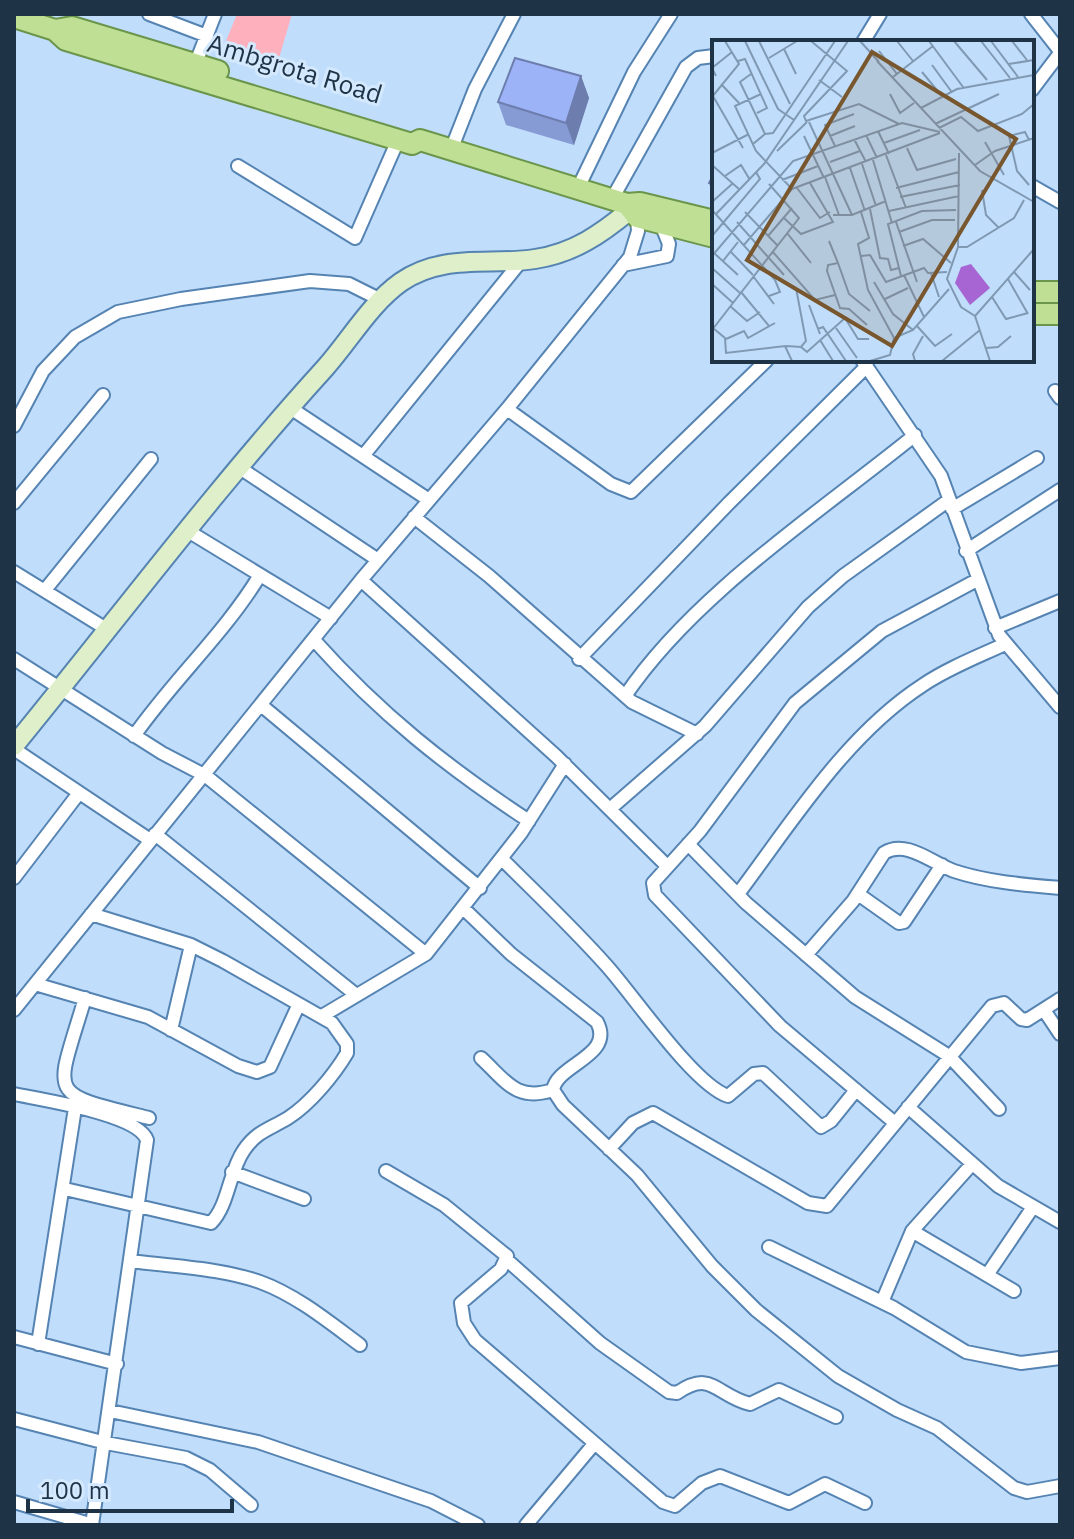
<svg xmlns="http://www.w3.org/2000/svg" width="1074" height="1539" font-family="'IBM Plex Sans',sans-serif">
<style>
.green{fill:#feb1bc}
.lines{fill:none;stroke-linecap:round;stroke-linejoin:round}
.street-casing{stroke:#5583b2;stroke-width:16}
.secondary-casing{stroke:#5583b2;stroke-width:22}
.primary-casing{stroke:#6a954a;stroke-width:24}
.street{stroke:#fff;stroke-width:12}
.secondary{stroke:#deefc9;stroke-width:18}
.primary{stroke:#bedf94;stroke-width:20}
.wall{fill:#869ad4}
.shaded-wall{fill:#6d7dad}
.building{fill:#9cb3f7;stroke:#6d7dad;stroke-width:2}
.labels{text-anchor:middle;dominant-baseline:central;stroke-width:6;stroke-linejoin:round;paint-order:stroke}
.street-label{font-size:26px;fill:#1f3346;stroke:#d5e9fe}
.inset-road{fill:none;stroke:#8099b3;stroke-width:2}
.view{fill:#78562e;fill-opacity:0.15;stroke:#78562e;stroke-width:4}
.inset-edge{fill:none;stroke:#1f3346;stroke-width:4}
</style>
<rect width="100%" height="100%" fill="#c0ddfb"/>
<!-- green -->
<path class="green" d="M237,14H292L277,65L224,46Z"/>
<g class="lines">
<defs>
<path id="street" d="M149,14L207,36
M1031,14L1060,51
M863,42L880,14
M195,65L215,14
M1032,90L1060,53
M451,150L475,89L514,14
M238,166L355,238L398,140
M1032,186L1060,202
M578,188L634,72L671,14
M612,199L686,67L698,58L714,56
M623,265L667,256L669,244L661,224
M862,360L941,476L999,635L1060,707
M1055,391L1060,398
M289,407L429,500
M507,409L611,484L631,492L767,360
M14,426L43,371L75,337L118,312L181,299L310,281L349,284L381,300
M363,456L522,260
M240,468L378,560
M14,503L103,395
M952,509L1037,458
M414,517L489,576L632,702L697,734
M188,531L331,618
M966,551L1060,490
M14,572L108,630
M361,580L556,756L666,865
M45,590L151,459
M995,628L1060,601
M314,640C380,714 447,767 529,821
M14,659L162,753L206,776L426,954
M579,659L729,503L867,366
M625,696C694,594 819,513 915,435
M261,705L480,888
M134,736C173,680 225,633 260,575
M14,749L150,840
M611,808L705,726L808,607L843,576L949,500
M155,834L355,994
M688,844L746,903L855,997L949,1056L999,1109
M502,859C537,894 573,928 606,965C634,996 694,1085 728,1096L754,1074L763,1073L821,1127L831,1121L856,1090
M14,878L79,793
M738,894C792,822 846,735 923,685C948,668 977,657 1005,644
M858,894L899,923L904,922L942,865
M463,908L511,954L597,1022C615,1056 557,1064 553,1090L563,1105L637,1175L712,1266L756,1310L838,1376L897,1410L937,1428L1014,1488L1027,1492L1060,1486
M806,955L853,901L884,853C906,839 932,863 954,871C987,882 1026,885 1060,888
M35,984L148,1017L238,1066L257,1072L270,1067L298,1006
M85,998C55,1099 44,1092 149,1118
M14,1010L361,580L507,409L630,257L638,231L637,217
M1044,1010L1060,1034
M322,1016L426,954L521,833L565,764
M171,1030L191,945
M481,1058C506,1081 516,1102 553,1090
M14,1094C42,1100 138,1114 147,1140L92,1525
M908,1107L998,1186L1060,1222
M895,1123L780,1026L655,895L653,883L700,831L795,703L882,631L977,580
M609,1149L633,1123L653,1113L808,1203L827,1206L992,1006L1004,1003L1021,1019L1027,1020L1060,999
M386,1171L444,1205L507,1256L501,1269L461,1303L464,1323L475,1340L663,1502L675,1506L702,1483L720,1476L789,1503L825,1484L865,1503
M232,1172L304,1199
M65,1189L211,1223C229,1205 229,1171 244,1150C257,1131 270,1129 288,1118C310,1104 334,1075 347,1053V1044L332,1023L223,961L191,945L91,914
M912,1231L1014,1291
M769,1247L894,1308L966,1352L1021,1363L1060,1358
M507,1260L600,1343L669,1392L677,1393C712,1369 715,1395 750,1404L779,1390L836,1417
M132,1261C174,1267 220,1268 260,1282C296,1295 329,1322 360,1345
M987,1275L1033,1207
M882,1302L912,1231L972,1164
M14,1337L117,1364
M38,1344L75,1108
M110,1411L258,1442L431,1501L478,1525
M14,1419L106,1443L186,1458L210,1470L251,1505
M14,1502L93,1525
M526,1525L594,1444"/>
<path id="secondary" d="M14,746C117,620 215,489 325,368C350,340 370,304 401,282C443,253 489,266 535,259C574,253 601,234 630,210"/>
<path id="primary" d="M14,17L55,30L72,27L218,71
M55,30L66,40L412,144L420,140L627,204L640,203L714,221
M627,204L637,217L714,237
M1032,292H1060
M1032,314H1060"/>
</defs>
<!-- street casing -->
<use href="#street" class="street-casing"/>
<!-- secondary casing -->
<use href="#secondary" class="secondary-casing"/>
<!-- primary casing -->
<use href="#primary" class="primary-casing"/>
<!-- street -->
<use href="#street" class="street"/>
<!-- secondary -->
<use href="#secondary" class="secondary"/>
<!-- primary -->
<use href="#primary" class="primary"/>
</g>
<!-- wall -->
<path class="wall" d="M581,76L589,98L574,145L506,125L498,102Z
M714,174V198L709,183Z"/>
<!-- shaded-wall -->
<path class="shaded-wall" d="M581,76L589,98L574,145L566,123Z"/>
<!-- building -->
<path class="building" d="M515,58L581,76L566,123L498,102Z
M714,174V185L709,183Z"/>
<g class="labels">
<!-- street labels -->
<g class="street-label">
<text transform="translate(295 68) rotate(17)">Ambgrota Road</text>
</g>
</g>
<!-- overview -->
<g transform="translate(712 40)">
<rect width="322" height="322" fill="#c0ddfb"/>
<path d="M259,224L278,248L258,265L243,243L249,227Z" fill="#a665d3"/>
<path class="inset-road" d="M33,1L66,69L82,80M47,1L78,64M99,1L135,31L92,76L94,81L147,64L187,84M148,1L167,22M185,1L201,21M217,1L251,47M242,1L275,40M269,1L298,38M279,1L306,37M300,1L315,20M72,9L84,34M167,11L185,34M57,18L85,1M26,21L33,19L55,68L45,73M165,21L268,131L322,162M297,24L322,20M220,25L239,51M210,32L229,55M39,34L28,42L53,94L41,104M4,36L0,28L20,12M181,37L221,6M107,40L130,57M9,44L27,63M49,54L23,66L44,111L80,149L228,93M178,54L188,73L202,63M1,56L31,108M0,57L27,24L13,1M209,68L245,49L322,35M97,82L140,175M223,84L287,54M227,88L249,77L266,91L310,74L322,64M166,91L177,114M53,94L61,93L123,1M154,95L165,118M92,96L112,138M118,96L143,86M142,99L154,122M273,102L292,135M172,103L208,90M123,106L113,85L142,74M195,108L205,130L244,119M65,111L95,82M0,113L37,94M247,113L246,207L235,239L249,267L263,276M174,115L194,168M161,120L180,183M118,122L148,111M150,124L164,166M0,125L28,150M263,125L283,111L322,98M138,128L153,171M13,136L29,125L38,140M113,137L127,175M70,140L106,126M317,145L305,131L297,96L313,92L317,100M85,148L108,178L118,172M184,148L247,132M270,150L274,175L286,187M188,157L248,145M0,162L20,144M158,169L168,218L176,219L179,230L187,228M0,170L63,240L68,252L57,256M177,171L247,156M33,172L65,205M149,172L157,198L146,204L156,250L182,298M4,174L52,124L136,1M121,175H140L174,161M72,178L89,194L121,182L98,143M25,182L72,235M184,182L205,242M187,192L220,180H243M75,193L99,223M0,196L48,139L44,132M56,196L80,168M117,201L126,223L116,225L115,231L128,268L137,269L155,285M31,206L80,149M191,206L211,199L239,223M246,207H255L302,178L312,160M60,211L103,260L123,255M19,212L41,235M2,213L26,235M0,216L81,121L190,83L228,92M149,216L158,215L174,242L212,228L216,233L235,232M11,221L26,202M126,223L137,254L158,271M0,228L28,253M302,232L318,250M219,233L227,257M192,235L212,277M41,236L62,264M189,236L176,184L210,171L244,170M296,239L316,274M162,242L181,274L201,290M0,244L21,263M29,252L57,286M280,257L294,279L316,273M173,259L196,248M97,265L108,294M18,266L35,281L48,272M205,286L223,306L240,294M1,288L13,298L14,313L73,306L80,321M124,288L145,318M106,289L111,287L134,321M0,290L87,178L57,144M14,299L32,291L36,298L63,283M108,300L121,321M74,306L89,307L94,301L84,248M89,307L95,312L133,278L146,299H157M274,308L286,307L299,296M158,321L178,315L182,298L201,290L237,249M203,321L201,314L211,296M230,321L268,290M278,321L263,276L322,209"/>
<path class="view" d="M160,12L304,99L180,306L35,220Z"/>
<rect width="322" height="322" class="inset-edge"/>
</g>
<!-- border -->
<rect width="1074" height="1539" fill="none" stroke="#1f3346" stroke-width="32"/>
<!-- scale -->
<path d="M28 1499v12h204v-12" fill="none" stroke="#1f3346" stroke-width="4"/>
<text x="40" y="1499" font-size="24" fill="#1f3346" stroke="#d5e9fe" stroke-width="6" paint-order="stroke">100 m</text>
</svg>
